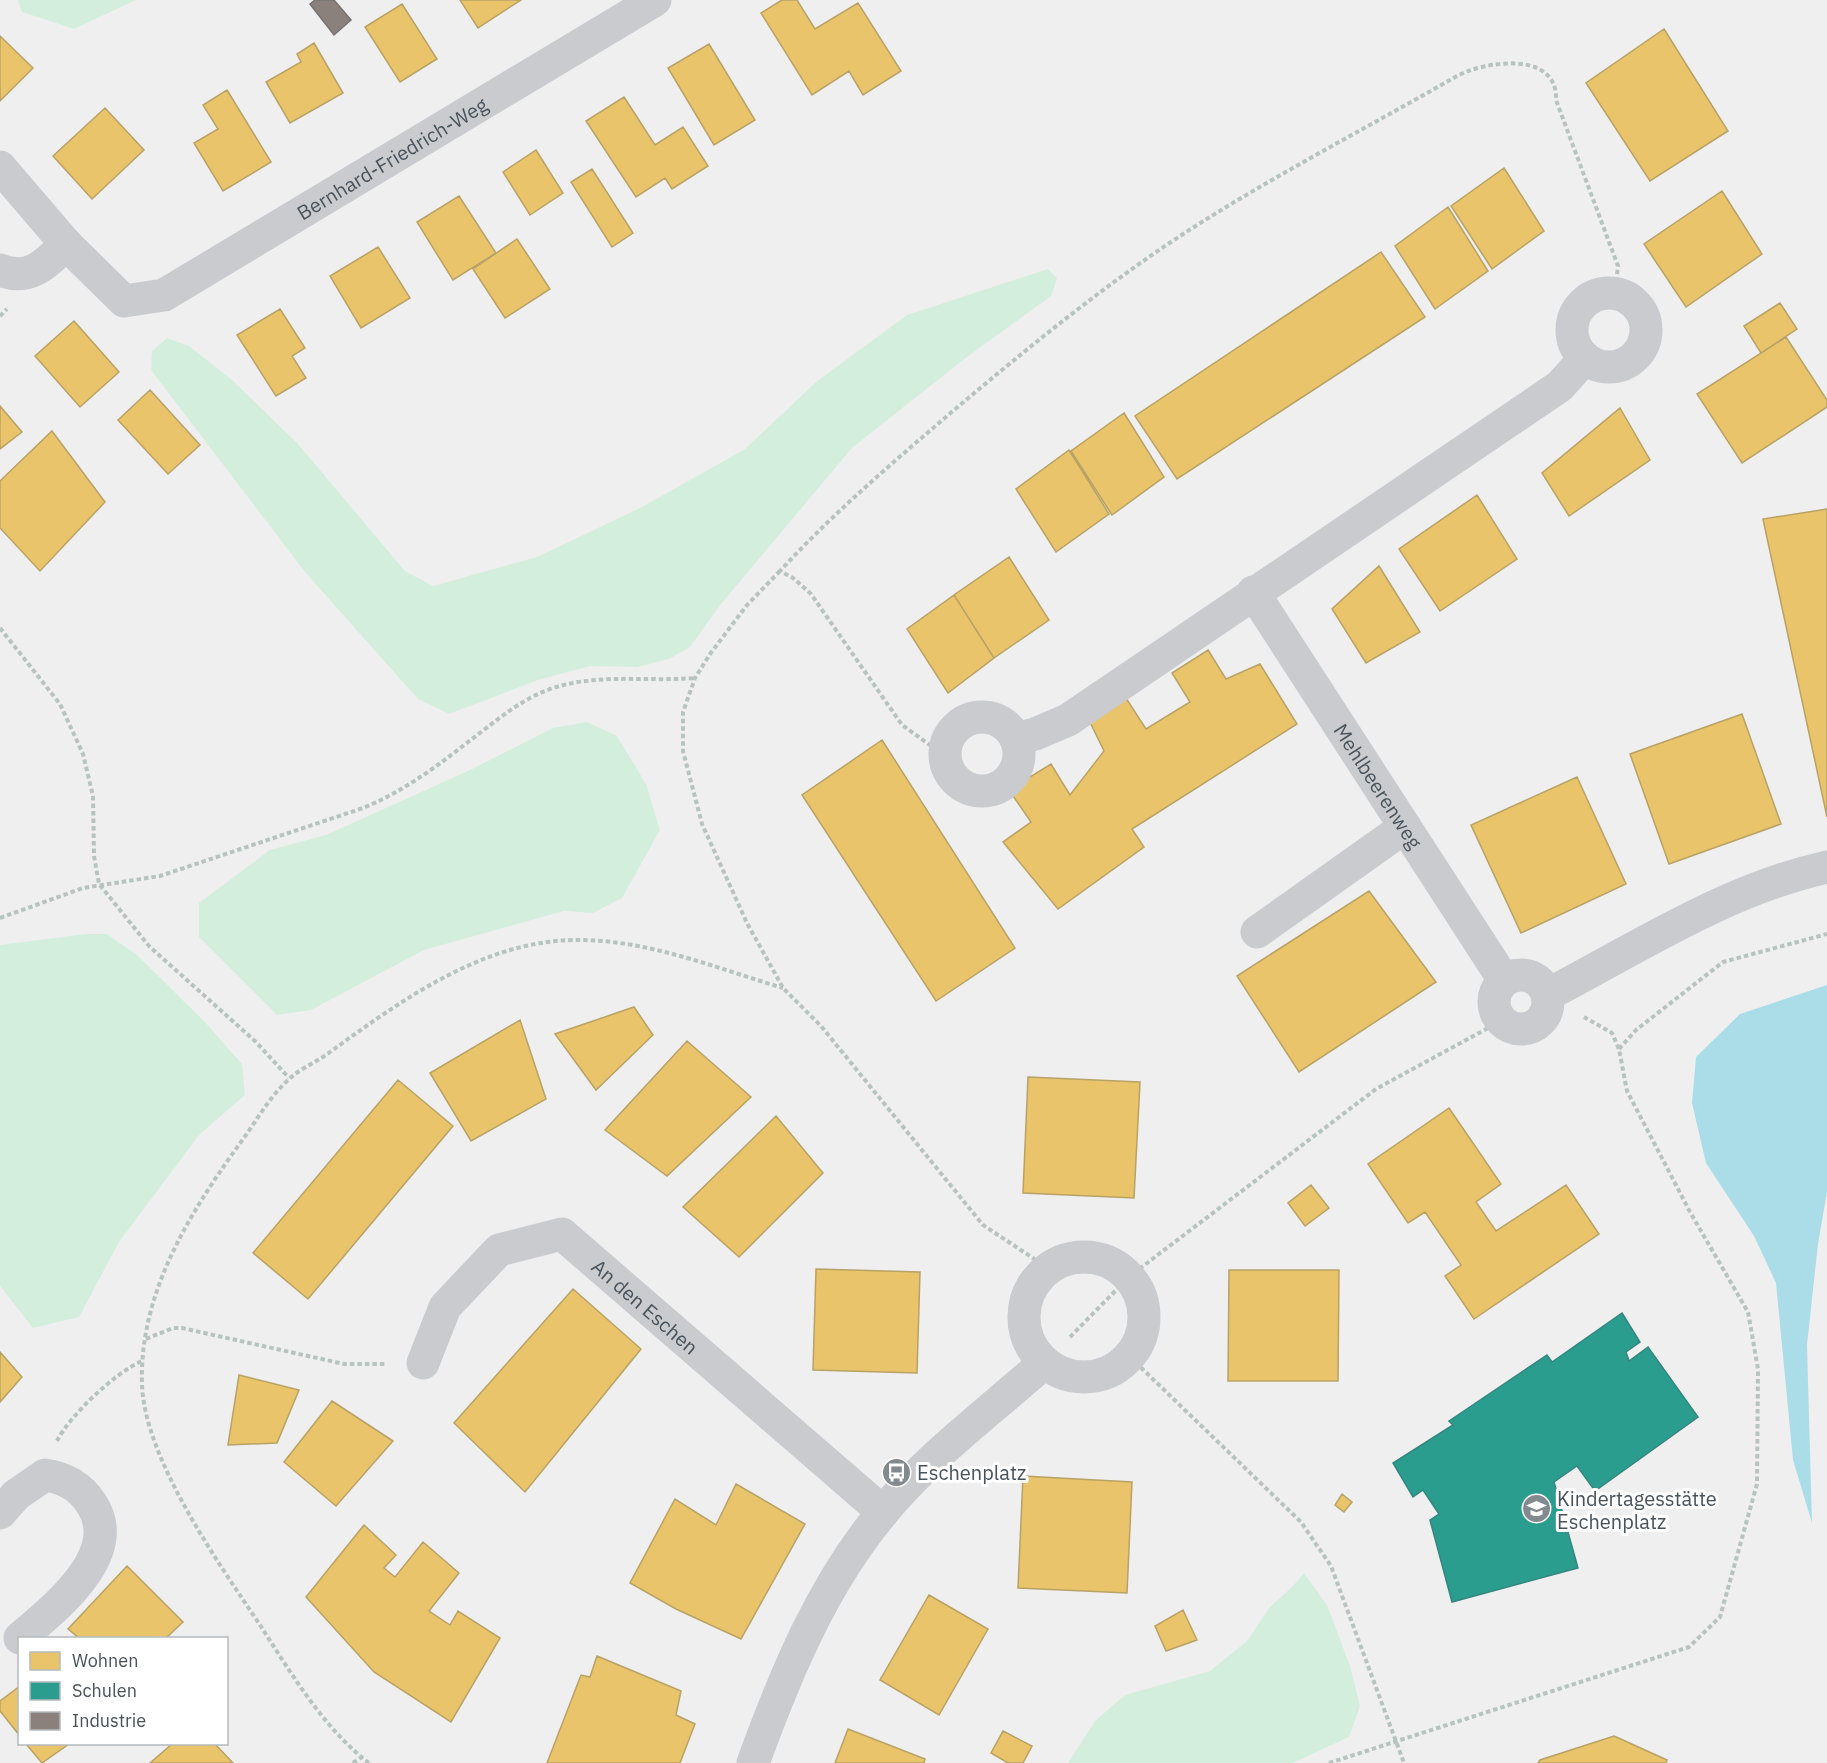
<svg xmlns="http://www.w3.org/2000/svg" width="1827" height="1763" font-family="'IBM Plex Sans',sans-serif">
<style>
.green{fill:#d4eede}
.water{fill:#abdde9}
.homes{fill:#e9c46a;stroke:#b8a266;stroke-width:1.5}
.schools{fill:#2a9d8f;stroke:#33867f;stroke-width:1.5}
.industry{fill:#8a817c;stroke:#767372;stroke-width:1.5}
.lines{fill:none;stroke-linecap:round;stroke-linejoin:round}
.path{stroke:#b7c3bf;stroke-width:4;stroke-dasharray:4.5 3;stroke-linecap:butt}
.minor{stroke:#c9cbce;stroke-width:33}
.labels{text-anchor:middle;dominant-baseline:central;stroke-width:6;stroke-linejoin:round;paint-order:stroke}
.street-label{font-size:20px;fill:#47525b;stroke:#fff}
.poi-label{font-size:20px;fill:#47525b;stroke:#fff;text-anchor:start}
</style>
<rect width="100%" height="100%" fill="#f0efef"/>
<!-- green -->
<path class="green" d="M18,0H136L74,29L22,12Z
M1048,269L1057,278L1051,296L967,357L852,448L721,604L690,647L669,659L637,667L590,666L538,680L449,714L418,699L305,572L151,370L152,351L167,338L189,346L231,379L298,444L405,571L433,586L537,557L642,507L745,449L816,382L907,315Z
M587,722L617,736L646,784L660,830L622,898L593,913L564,911L424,950L311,1010L277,1015L199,937V903L270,850L326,835L470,770L553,728Z
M86,934H107L137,955L204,1021L242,1064L245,1095L200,1134L119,1242L79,1317L33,1328L0,1286V945Z
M1304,1573L1327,1605L1350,1666L1360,1706L1349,1737L1293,1763H1068L1095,1721L1125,1695L1210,1671L1247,1641L1269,1608L1293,1586Z"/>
<!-- water -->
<path class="water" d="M1827,985V1192L1818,1244L1807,1345L1812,1523L1793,1460L1776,1283L1754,1236L1706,1163L1692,1103L1696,1057L1740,1014Z"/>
<!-- homes -->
<path class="homes" d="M460,0H521L478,28Z
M782,0H797L815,29L858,3L901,71L863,95L849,71L812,95L761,13Z
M402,4L437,59L400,82L365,27Z
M1664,29L1728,131L1650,181L1586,83Z
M0,36L33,68L0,101Z
M314,43L343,93L290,123L266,82L301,62L297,54Z
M709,44L755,120L714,145L668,68Z
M227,90L271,162L223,191L194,143L218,129L203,105Z
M624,97L655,145L683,127L708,166L672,189L665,178L636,197L586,121Z
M105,108L144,150L92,199L53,156Z
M536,150L563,193L530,215L503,172Z
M1504,168L1544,231L1492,269L1451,206Z
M592,169L633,233L612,247L571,182Z
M1722,191L1762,254L1686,307L1644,244Z
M459,196L496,253L453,280L417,222Z
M1448,207L1488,271L1435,309L1395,246Z
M517,239L550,289L505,318L473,269Z
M378,247L410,298L361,328L330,276Z
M1381,252L1425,317L1177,479L1135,416Z
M1780,303L1797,329L1761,353L1744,326Z
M280,309L305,348L292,356L306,378L276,396L237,335Z
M74,321L119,372L80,407L35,356Z
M1786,337L1827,400V407L1742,463L1697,394Z
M150,390L200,445L168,474L118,420Z
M0,406L22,432L0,449Z
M1620,408L1650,460L1569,516L1542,473Z
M1124,413L1164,477L1112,515L1071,451Z
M52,431L105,502L40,571L0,528V481Z
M1069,450L1109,514L1056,552L1016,489Z
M1477,495L1517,559L1440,611L1399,549Z
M1827,509V817L1763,519Z
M1009,557L1049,620L994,658L954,595Z
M1379,566L1420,632L1366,663L1332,609Z
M954,595L994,658L948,693L907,629Z
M1208,650L1226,679L1260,664L1297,724L1132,829L1144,847L1058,909L1003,842L1031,822L1009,790L1051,764L1070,795L1104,751L1088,718L1124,695L1146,729L1190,702L1172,673Z
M1742,714L1781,824L1669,864L1630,754Z
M882,740L1015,948L936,1001L802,795Z
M1577,777L1626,884L1521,933L1471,825Z
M1369,891L1436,982L1299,1072L1237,976Z
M634,1007L653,1035L596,1090L555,1034Z
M520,1020L546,1099L471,1141L430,1073Z
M687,1041L751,1097L667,1176L605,1130Z
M1028,1077L1140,1082L1134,1198L1023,1193Z
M398,1080L453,1126L308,1299L253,1253Z
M1449,1108L1501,1184L1476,1202L1496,1231L1566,1185L1599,1234L1474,1319L1445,1276L1461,1265L1425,1212L1408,1223L1368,1164Z
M776,1116L823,1173L739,1257L683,1207Z
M1311,1185L1329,1208L1305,1226L1288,1203Z
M816,1269L920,1272L917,1373L813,1370Z
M1229,1270H1339L1338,1381H1228Z
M573,1289L641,1349L525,1492L454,1423Z
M0,1352L22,1377L0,1402Z
M239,1375L299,1390L277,1443L228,1445Z
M332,1401L393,1441L336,1506L284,1462Z
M1023,1476L1132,1482L1127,1593L1018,1588Z
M736,1484L805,1524L741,1639L676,1609L630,1583L675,1499L716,1525Z
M1342,1494L1352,1502L1344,1512L1335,1505Z
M364,1525L396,1555L384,1568L395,1577L423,1542L459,1573L429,1611L450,1625L458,1611L500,1638L451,1722L374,1672L306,1597Z
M127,1566L183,1622L166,1638H79L68,1629Z
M929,1595L988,1629L939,1715L880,1680Z
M1183,1610L1197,1640L1166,1651L1155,1626Z
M597,1656L681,1691L676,1715L695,1724L680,1763H547L581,1675L590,1677Z
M20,1686V1736L0,1711V1701Z
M848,1729L925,1759L924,1763H835Z
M1003,1731L1032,1746L1023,1763H1008L991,1753Z
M1614,1736L1667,1760L1666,1763H1538L1540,1760Z
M26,1744H69L42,1763Z
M172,1744H215L233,1763H150Z"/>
<!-- schools -->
<path class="schools" d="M1622,1313L1640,1342L1626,1352L1629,1361L1648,1347L1698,1417L1595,1491L1577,1466L1554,1482L1578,1568L1452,1602L1430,1520L1439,1514L1423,1490L1413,1497L1393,1463L1453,1425L1449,1421L1547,1355L1552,1362Z"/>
<!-- industry -->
<path class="industry" d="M315,0H334L351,20L334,35L310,4Z"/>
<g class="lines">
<!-- path -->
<path class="path" d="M0,316L7,309
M780,571L747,605L710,654L695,678L683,712V751L702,824L747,923L783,988L821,1026L983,1225L1048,1268
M0,628L60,704L83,754L93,796L94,856L99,884L149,946L256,1042L289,1078
M945,752L930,745L902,725L811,594L793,578L780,571C835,511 898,458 960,405C1035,342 1111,280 1194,227C1279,173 1370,126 1457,76C1485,61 1558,50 1556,100L1618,266L1615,293
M0,918L83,888L160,876L363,808C402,792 435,768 468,742C495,722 520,699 553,688C600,673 646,682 695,678
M1619,1049L1636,1030L1723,962L1827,934
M1070,1337L1130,1276L1376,1089L1501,1021
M146,1339L173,1328H182L344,1364H387
M1130,1357L1301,1522L1331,1566L1404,1763
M57,1441C70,1415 116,1372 142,1361
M353,1763L362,1757
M369,1763C322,1727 290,1671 258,1622C217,1561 144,1457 142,1384C139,1290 193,1208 246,1135C258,1118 270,1097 286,1082C298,1069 316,1063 330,1052C402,1000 483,941 575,940C646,939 716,968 783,988
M1329,1763L1689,1647L1720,1617L1757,1484L1758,1369L1748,1312L1690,1212L1627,1091L1619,1049L1612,1033L1584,1017"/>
<!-- minor -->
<g class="minor">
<path id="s1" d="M0,167L66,244L124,301L164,295L655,0"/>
<path d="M0,270C29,282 46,264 66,244"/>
<circle cx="1609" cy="330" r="37"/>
<path id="s2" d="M1253,592L1504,980"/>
<circle cx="982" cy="754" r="37"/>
<path d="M1016,739L1035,734L1068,720L1560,386L1585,358"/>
<path d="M1257,932L1405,827"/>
<circle cx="1521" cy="1002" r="27"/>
<path d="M1547,995C1637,948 1727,889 1827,867"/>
<circle cx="1084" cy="1317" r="60"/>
<path id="s3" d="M423,1363L445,1307L499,1250L562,1234L883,1512"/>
<path d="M0,1513L16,1495L45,1475C65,1478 80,1486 91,1503C125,1554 55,1608 20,1638"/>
<path d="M753,1763C785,1675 822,1585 883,1512C929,1456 990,1411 1044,1363"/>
</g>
</g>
<!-- icons -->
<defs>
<symbol id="bus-disc" viewBox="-11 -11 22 22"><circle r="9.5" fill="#82898f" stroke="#fff"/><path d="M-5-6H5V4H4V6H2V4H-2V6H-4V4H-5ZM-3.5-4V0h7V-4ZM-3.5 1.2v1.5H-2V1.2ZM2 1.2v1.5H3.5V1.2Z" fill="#fff"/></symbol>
<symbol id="school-disc" viewBox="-11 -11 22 22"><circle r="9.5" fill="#82898f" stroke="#fff"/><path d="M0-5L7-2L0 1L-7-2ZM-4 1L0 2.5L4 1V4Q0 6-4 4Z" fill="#fff"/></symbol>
</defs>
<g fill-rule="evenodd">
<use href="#bus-disc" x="880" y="1456" width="33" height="33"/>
<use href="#school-disc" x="1520" y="1492" width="33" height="33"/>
</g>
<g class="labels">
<!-- street labels -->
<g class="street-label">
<text stroke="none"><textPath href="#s1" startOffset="489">Bernhard-Friedrich-Weg</textPath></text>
<text stroke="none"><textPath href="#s2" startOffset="231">Mehlbeerenweg</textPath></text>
<text stroke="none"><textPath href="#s3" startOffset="314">An den Eschen</textPath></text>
</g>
<!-- poi labels -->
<g class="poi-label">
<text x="917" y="1472">Eschenplatz</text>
<text x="1557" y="1498">Kindertagesstätte<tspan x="1557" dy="23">Eschenplatz</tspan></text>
</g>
</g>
<!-- legend -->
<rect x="18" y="1637" width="210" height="108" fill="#ffffff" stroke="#b5babd" stroke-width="1.5"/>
<rect x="30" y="1652" width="30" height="18" fill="#e9c46a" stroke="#b5babd" stroke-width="1.5"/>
<text x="72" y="1667" font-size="18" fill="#47525b">Wohnen</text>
<rect x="30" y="1682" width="30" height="18" fill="#2a9d8f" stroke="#b5babd" stroke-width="1.5"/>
<text x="72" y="1697" font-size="18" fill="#47525b">Schulen</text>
<rect x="30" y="1712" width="30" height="18" fill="#8a817c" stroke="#b5babd" stroke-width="1.5"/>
<text x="72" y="1727" font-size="18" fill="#47525b">Industrie</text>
</svg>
